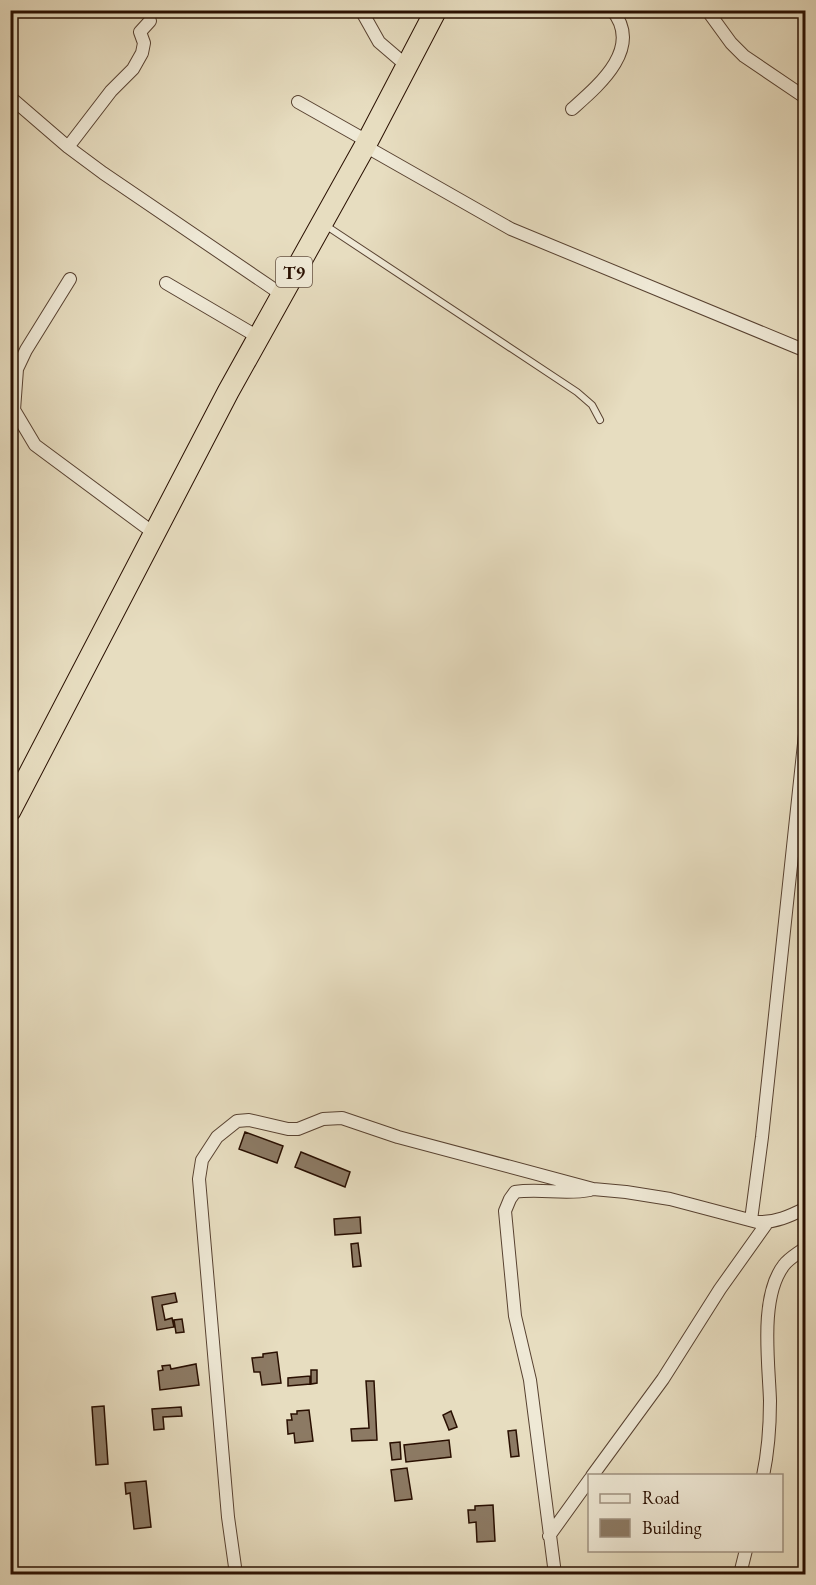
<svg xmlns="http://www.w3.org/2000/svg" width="816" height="1585" font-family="'EB Garamond',serif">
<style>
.building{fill:#8c7a64;stroke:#290f01;stroke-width:1.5}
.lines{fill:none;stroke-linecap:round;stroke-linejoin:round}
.service-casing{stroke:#584231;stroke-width:8}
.minor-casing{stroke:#584231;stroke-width:14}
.trunk-casing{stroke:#290f01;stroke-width:23}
.service{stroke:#efe9d6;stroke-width:6}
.minor{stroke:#efe9d6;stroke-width:12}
.trunk{stroke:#e7ddc0;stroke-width:21}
.labels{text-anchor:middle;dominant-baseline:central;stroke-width:6;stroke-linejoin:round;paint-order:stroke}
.shield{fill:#efe9d6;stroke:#645041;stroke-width:1.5}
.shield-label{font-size:18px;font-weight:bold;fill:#290f01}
</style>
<rect width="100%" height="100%" fill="#e7ddc0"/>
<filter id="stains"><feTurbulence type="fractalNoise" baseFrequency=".00333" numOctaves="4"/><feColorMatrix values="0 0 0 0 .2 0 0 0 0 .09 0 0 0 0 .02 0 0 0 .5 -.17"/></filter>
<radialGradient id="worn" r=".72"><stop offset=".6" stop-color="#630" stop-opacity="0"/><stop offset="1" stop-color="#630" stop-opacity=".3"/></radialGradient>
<!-- building -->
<path class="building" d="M245,1132L283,1146L277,1163L239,1149Z
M301,1152L350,1172L345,1187L295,1167Z
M360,1217L361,1233L335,1235L334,1219Z
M358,1243L361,1266L353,1267L351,1244Z
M175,1293L177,1302L162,1305L165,1320L172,1318L174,1327L157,1330L152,1297Z
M182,1319L184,1332L176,1333L174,1320Z
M277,1352L281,1383L262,1385L260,1372H254L252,1358L263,1357V1354Z
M196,1364L199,1385L160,1390L158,1371L163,1370L162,1366L170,1365L171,1369Z
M311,1370H317V1383L311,1384Z
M310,1376V1384L288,1386V1378Z
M366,1381H374L377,1440L352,1441L351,1429L369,1428Z
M104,1406L108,1464L96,1465L92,1407Z
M181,1407L182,1416L163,1417L164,1429L154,1430L152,1409Z
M309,1410L313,1441L295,1443L294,1433L288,1434L287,1420H292L291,1414H297V1411Z
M451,1411L457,1427L449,1430L443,1415Z
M516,1430L519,1456L511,1457L508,1431Z
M449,1440L451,1457L406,1462L404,1445Z
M400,1442L401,1459L392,1460L390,1443Z
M407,1468L412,1499L395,1501L391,1470Z
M146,1481L151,1527L134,1529L130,1493L126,1494L125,1483Z
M493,1505L495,1541L477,1542L476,1522L469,1523L468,1510H475V1506Z"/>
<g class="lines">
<defs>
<path id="service" d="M325,225L577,392L592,405L600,420"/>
<path id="minor" d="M361,10L379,42L407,66
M707,10L731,43L744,56L806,98
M10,97L68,147L103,173L281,294
M298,102L367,141
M572,109C598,86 644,48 612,10
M365,146L511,229L806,351
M68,147L111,91L133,69L142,53L144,43L140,32L150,21
M166,283L258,337
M10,403L35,445L155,534
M14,410L17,369L26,350L70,279
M751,1220L762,1137L806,725
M592,1476L663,1379L720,1289L767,1223
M763,1476C768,1452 770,1425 770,1401C769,1364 759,1297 784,1265C789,1258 799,1253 806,1247
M549,1536L590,1479
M236,1574L228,1517L199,1179L202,1160L217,1137L237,1121L249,1120L288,1129H298L323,1119L342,1118L398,1137L593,1189L626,1192L670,1199L757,1222C775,1223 790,1216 806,1208
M555,1574L530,1380L515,1316L505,1211L510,1199L515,1192C540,1188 564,1195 590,1190
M740,1574L746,1550"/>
<path id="trunk" d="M10,811L228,392L365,146L436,10"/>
</defs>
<!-- service casing -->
<use href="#service" class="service-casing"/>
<!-- minor casing -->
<use href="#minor" class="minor-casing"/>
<!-- trunk casing -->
<use href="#trunk" class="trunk-casing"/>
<!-- service -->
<use href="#service" class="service"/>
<!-- minor -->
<use href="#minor" class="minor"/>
<!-- trunk -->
<use href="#trunk" class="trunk"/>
</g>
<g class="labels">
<!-- shield labels -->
<rect class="shield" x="276" y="257" width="36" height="30" rx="4.5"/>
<g class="shield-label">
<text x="294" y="272">T9</text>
</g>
</g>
<!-- margin -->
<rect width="816" height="1585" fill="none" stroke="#e7ddc0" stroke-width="36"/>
<rect x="12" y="12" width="792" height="1561" fill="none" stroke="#290f01" stroke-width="3"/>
<rect x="18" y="18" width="780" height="1549" fill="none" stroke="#290f01" stroke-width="1.5"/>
<!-- legend -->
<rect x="588" y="1474" width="195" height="78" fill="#efe9d6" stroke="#a09281" stroke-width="1.5"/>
<rect x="600" y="1494" width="30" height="9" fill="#efe9d6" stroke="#a09281" stroke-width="1.5"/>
<text x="642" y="1504" font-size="18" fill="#290f01">Road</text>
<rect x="600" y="1519" width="30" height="18" fill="#8c7a64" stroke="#a09281" stroke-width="1.5"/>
<text x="642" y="1534" font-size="18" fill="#290f01">Building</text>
<rect width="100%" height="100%" filter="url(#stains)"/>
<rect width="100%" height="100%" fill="url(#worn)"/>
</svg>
